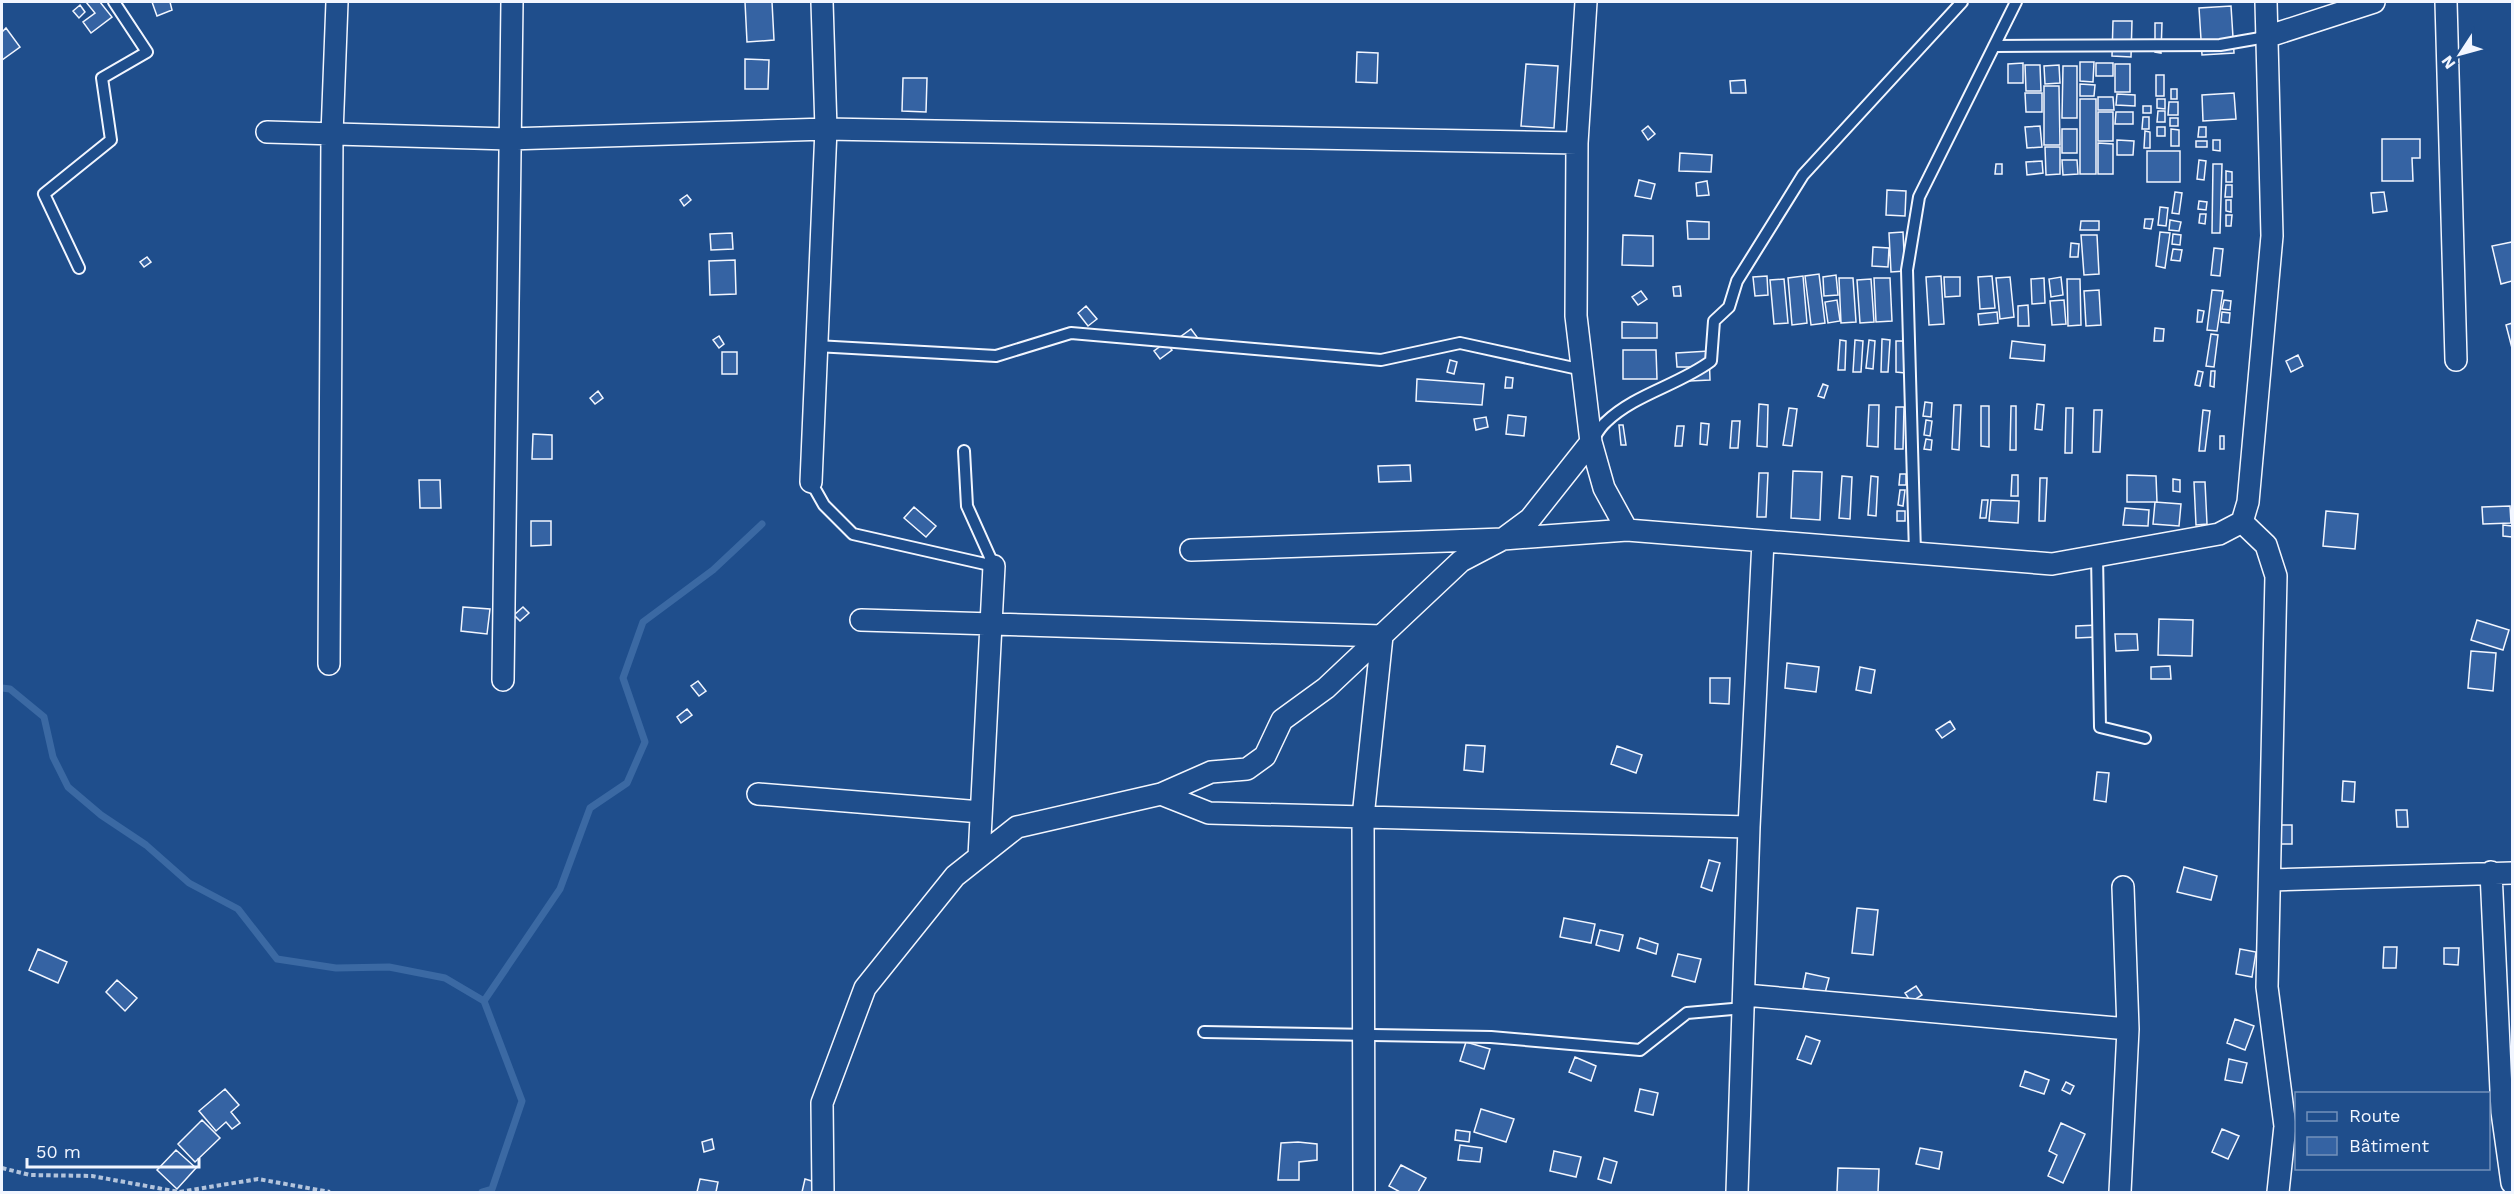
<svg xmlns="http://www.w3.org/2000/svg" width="2514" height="1194" font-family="'Work Sans',sans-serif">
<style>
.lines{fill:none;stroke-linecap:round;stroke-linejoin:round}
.stream{stroke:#3b69a3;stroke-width:7}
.building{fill:#3563a3;stroke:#f2f6ff;stroke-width:1.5}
.lane-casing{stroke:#f2f6ff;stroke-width:14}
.street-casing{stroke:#f2f6ff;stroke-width:24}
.path{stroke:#b3c4dc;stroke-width:4;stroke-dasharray:4.5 3;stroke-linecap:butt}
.lane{stroke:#1f4e8c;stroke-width:10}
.street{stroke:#1f4e8c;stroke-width:21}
</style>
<rect width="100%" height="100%" fill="#1f4e8c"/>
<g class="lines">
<!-- stream -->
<path class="stream" d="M2,688L10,689L44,717L53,757L68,787L101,815L146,845L189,883L238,909L277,959L336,968L389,967L445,978L484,1001L522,1101L492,1189L482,1192
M484,1001L560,889L590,808L627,783L645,742L623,678L643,622L713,570L762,524"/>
</g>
<!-- building -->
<path class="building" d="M86,2H100L112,17L91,33L83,22L95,13Z
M152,2H170L172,10L157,16Z
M745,2H772L774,40L747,42Z
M80,5L85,12L79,18L73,11Z
M2231,6L2234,53L2202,55L2199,8Z
M2113,21H2132L2131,57L2112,56Z
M2155,23H2162L2161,53L2155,52Z
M6,28L20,47L2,60V32Z
M1357,52L1378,53L1377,83L1356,82Z
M745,59L769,60L768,89H745Z
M2080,62H2094L2093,82L2080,81Z
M2023,63V83H2008V64Z
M2096,63H2113V76H2096Z
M1526,64L1558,66L1554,128L1521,126Z
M2115,64H2130V92H2115Z
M2025,65H2040L2041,91H2026Z
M2059,65L2060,83L2045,84L2044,66Z
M2063,66H2077V118H2062Z
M2156,75H2164V96H2156Z
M903,78H927L926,112L902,111Z
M1745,80L1746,93H1731L1730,81Z
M2080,84L2095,85L2094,96H2080Z
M2044,86H2059L2060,145H2044Z
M2171,89H2177V99H2171Z
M2025,93H2042V112H2026Z
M2234,93L2236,119L2203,121L2202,95Z
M2117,94L2135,95V106L2116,105Z
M2098,97H2113L2114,110H2098Z
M2080,99H2096V174H2080Z
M2157,99H2165V109L2157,108Z
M2169,102H2178V115H2168Z
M2143,106H2151V113H2143Z
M2158,111H2165V122H2157Z
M2098,112H2113V141H2098Z
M2116,112H2133V124H2115Z
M2143,117H2149V129H2142Z
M2170,118H2178V126H2170Z
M1648,126L1655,134L1648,140L1642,131Z
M2040,126L2042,147L2027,148L2025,127Z
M2157,127H2165V136H2157Z
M2199,127H2206V137H2198Z
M2062,129H2077V153H2062Z
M2171,129L2179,130V146H2171Z
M2145,131L2150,132V148H2144Z
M2382,139H2420V158H2412L2413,181H2382Z
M2117,140L2134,141L2133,155H2117Z
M2213,140H2220V151L2213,150Z
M2196,141H2207V147H2196Z
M2098,143L2113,144V174H2098Z
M2045,147H2060V174L2046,175Z
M2147,151H2180V182H2147Z
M1680,153L1712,155L1711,172L1679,171Z
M2062,160H2077L2078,174L2063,175Z
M2199,160L2206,161L2204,180L2197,179Z
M2042,161L2043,173L2027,175L2026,162Z
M1996,164H2002V174H1995Z
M2213,164H2222L2220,233H2212Z
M2226,171L2232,172V182H2226Z
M1639,180L1655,184L1651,199L1635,196Z
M1707,181L1709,195L1697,196L1696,183Z
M2226,185H2232V197H2225Z
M1887,190L1906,191L1905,216L1886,215Z
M2175,192L2182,193L2179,214L2172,213Z
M2384,192L2387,211L2373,213L2371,193Z
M687,195L691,200L684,206L680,200Z
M2226,200H2231V212L2226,211Z
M2199,201L2207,202L2206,210L2198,209Z
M2160,207L2168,208L2166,226L2158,225Z
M2200,214H2206L2205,224L2199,223Z
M2226,215H2232L2231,226H2226Z
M2145,219H2153L2151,229L2144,228Z
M2170,220L2181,222L2179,231L2169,230Z
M1687,221L1709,222V239H1688Z
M2081,221H2099V230H2080Z
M1903,232L1905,271L1891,272L1889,233Z
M2160,232L2170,233L2165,268L2156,266Z
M732,233L733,249L711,250L710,234Z
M2173,234L2181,235L2180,245L2172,244Z
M1623,235L1653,236V266L1622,265Z
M2081,235H2097L2099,274L2084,275Z
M2512,242V281L2501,284L2492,246Z
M2071,243L2079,244L2078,257H2070Z
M1873,247L1889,248L1888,267L1872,266Z
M2214,248L2223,249L2220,276L2211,275Z
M2173,249L2182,250L2180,261L2171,260Z
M147,257L151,262L144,267L140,262Z
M735,260L736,294L710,295L709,261Z
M1819,274L1825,323L1811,325L1805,276Z
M1836,275L1838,295L1824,296L1823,277Z
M1767,276L1768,295L1755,296L1753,277Z
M1803,276L1807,323L1792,325L1788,278Z
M1941,276L1944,324L1929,325L1926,277Z
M1992,276L1995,308L1980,309L1978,277Z
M1944,277H1960V296L1945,297Z
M2010,277L2014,317L2000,319L1996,278Z
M2061,277L2063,295L2051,297L2049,279Z
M1839,278H1853L1856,322L1841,323Z
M1874,278H1890L1892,321L1876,322Z
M2044,278L2045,303L2032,304L2031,279Z
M1784,279L1788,323L1774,324L1770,280Z
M1871,279L1874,322L1860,323L1857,280Z
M2067,279H2080L2081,325L2068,326Z
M1680,286L1681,296H1674L1673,287Z
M2099,290L2101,325L2086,326L2084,291Z
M2212,290L2223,291L2217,331L2207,330Z
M1641,291L1647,299L1638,305L1632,297Z
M1837,300L1840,321L1828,323L1825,302Z
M2064,300L2066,324L2052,325L2050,301Z
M2224,300L2231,301L2230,310L2222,309Z
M2028,305L2029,326H2018V306Z
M1086,306L1097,319L1088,326L1078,313Z
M2198,310L2204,311L2202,322H2197Z
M1997,312L1998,323L1979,325L1978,314Z
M2222,312L2230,313L2229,323L2221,322Z
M1622,322L1657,323V338H1622Z
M2512,323V348L2506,325Z
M2155,328L2164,329L2163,341H2154Z
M1191,329L1197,337L1182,348L1176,340Z
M2211,334L2218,335L2214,367L2206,366Z
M719,336L724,344L719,348L713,340Z
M1882,339L1890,340L1888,372H1881Z
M1840,340L1846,341L1845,370H1838Z
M1855,340L1863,341L1861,372H1853Z
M1869,340L1875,341L1873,369L1866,368Z
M1896,341H1905V373L1896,372Z
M2012,341L2045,345L2044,361L2010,358Z
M1166,342L1172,350L1160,359L1154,351Z
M1623,350H1656L1657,379H1623Z
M1709,351L1710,380L1690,381V367H1677L1676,353Z
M722,352H737V374H722Z
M2298,355L2303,366L2291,372L2286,361Z
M1450,360L1457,362L1454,374L1447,372Z
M2198,371L2203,372L2200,386L2195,385Z
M2211,371H2215L2214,387L2210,386Z
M1506,377L1513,378L1512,388H1505Z
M1417,379L1484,384L1482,405L1416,401Z
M1823,384L1828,386L1824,398L1818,396Z
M598,391L603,398L595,404L590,398Z
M1925,402L1932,403L1931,417L1923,416Z
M1759,404L1768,405L1767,447L1757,446Z
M2037,404L2044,405L2042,430L2035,429Z
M1869,405H1879L1878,447L1867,446Z
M1954,405H1961L1959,450L1952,449Z
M1981,406H1989V447L1981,446Z
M2011,406H2016V450H2010Z
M1896,407H1904L1903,449H1895Z
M1789,408L1797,409L1792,446L1783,445Z
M2066,408H2073L2072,453H2065Z
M2094,410H2102L2100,452H2093Z
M2203,410L2210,411L2205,451H2199Z
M1508,415L1526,417L1524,436L1506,434Z
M1486,417L1488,427L1476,430L1474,419Z
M1926,420L1932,421L1930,436L1924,435Z
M1732,421H1740L1738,448H1730Z
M1701,423L1709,424L1707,445L1700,444Z
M1619,425H1623L1626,445H1621Z
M1677,426H1684L1682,446H1675Z
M533,434L552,435V459H532Z
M2220,436H2224V449H2220Z
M1926,439L1932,440L1931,450L1924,449Z
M1410,465L1411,481L1379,482L1378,466Z
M1793,471L1822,472L1820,520L1791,518Z
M1759,473H1768L1766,517H1757Z
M1900,474H1906V485H1899Z
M2012,475H2018V496H2011Z
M2127,475L2156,476L2157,502H2127Z
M1842,476L1852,477L1850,519L1839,518Z
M1871,476L1878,477L1876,516L1868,515Z
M2040,478H2047L2045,521H2039Z
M2173,479L2180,480V492L2173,491Z
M419,480H440L441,508H420Z
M2194,482H2205L2207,524L2196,525Z
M1900,490H1905L1903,506L1898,505Z
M1982,500H1988L1986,518H1980Z
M1991,500L2019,501L2018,523L1989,521Z
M2155,502L2181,504L2179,526L2153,524Z
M2510,506L2511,523L2483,524L2482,507Z
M914,507L936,526L926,537L904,518Z
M2125,508L2149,510L2148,526L2123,525Z
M1897,511H1905V521H1897Z
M2326,511L2358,514L2355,549L2323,546Z
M531,521H551V545L531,546Z
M2503,525L2512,526V537L2503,536Z
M463,607L490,609L487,634L461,631Z
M523,607L529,613L520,621L514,615Z
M2159,619L2193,620L2192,656L2158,655Z
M2477,620L2509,630L2503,650L2471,640Z
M2098,625V637L2076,638V626Z
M2115,634H2137L2138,650L2116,651Z
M2471,651L2496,653L2493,691L2468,688Z
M1787,663L1819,667L1816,692L1785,688Z
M2170,666L2171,679H2151V667Z
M1860,667L1875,670L1871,693L1856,690Z
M1710,678H1730L1729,704L1710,703Z
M698,681L706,691L699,696L691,686Z
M687,709L692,715L681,723L677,717Z
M1950,721L1955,729L1942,738L1936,730Z
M1466,745L1485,746L1483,772L1464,770Z
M1617,746L1642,755L1636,773L1611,764Z
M2097,772L2109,773L2106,802L2094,800Z
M2343,781L2355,782L2354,802L2342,801Z
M2396,810H2407L2408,827H2397Z
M2281,825H2292V844H2281Z
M1709,860L1720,863L1712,891L1701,887Z
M2184,867L2217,876L2211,900L2177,892Z
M1857,908L1878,910L1873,955L1852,953Z
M1564,918L1595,924L1591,943L1560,937Z
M1600,930L1623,935L1619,951L1596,945Z
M1640,938L1658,944L1656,954L1637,948Z
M2384,947H2397L2396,968H2383Z
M2444,948H2459L2458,965L2444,964Z
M38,949L67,962L58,983L29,970Z
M2240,949L2256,952L2252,977L2236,974Z
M1678,954L1701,959L1695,982L1672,976Z
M1806,973L1829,978L1825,993L1803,988Z
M117,980L137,998L125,1011L106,992Z
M1916,986L1922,995L1911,1002L1905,993Z
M2235,1019L2254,1026L2245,1050L2227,1043Z
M1806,1036L1820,1041L1811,1064L1797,1059Z
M1466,1042L1490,1049L1484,1069L1460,1061Z
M1575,1057L1596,1066L1591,1081L1569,1072Z
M2229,1059L2247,1063L2242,1083L2225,1080Z
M2025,1071L2049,1080L2044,1094L2020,1086Z
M2066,1082L2074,1086L2070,1094L2062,1090Z
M225,1089L239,1105L231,1112L240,1123L232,1129L226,1122L216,1131L199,1111Z
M1640,1089L1658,1093L1653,1115L1635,1111Z
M1481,1109L1514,1119L1506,1142L1474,1132Z
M202,1120L220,1138L195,1162L178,1144Z
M2061,1123L2085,1134L2063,1183L2048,1176L2057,1155L2049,1151Z
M2222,1129L2239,1136L2228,1159L2212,1152Z
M1456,1130L1470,1132L1469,1142L1455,1140Z
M712,1139L714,1149L704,1152L702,1142Z
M1298,1142L1317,1144V1160L1299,1162V1180H1278L1281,1143Z
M1460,1145L1482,1148L1480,1162L1458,1160Z
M1920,1148L1942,1152L1939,1169L1916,1164Z
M176,1150L196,1168L177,1189L157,1170Z
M1554,1151L1581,1157L1576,1177L1550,1171Z
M1604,1158L1617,1162L1611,1183L1598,1179Z
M1401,1165L1426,1178L1418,1192H1400L1389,1186Z
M1838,1168L1879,1169L1878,1192H1837Z
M700,1179L718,1182L716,1192H697Z
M805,1179L825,1185L823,1192H802Z"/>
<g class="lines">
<defs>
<path id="lane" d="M1994,46L2220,45L2266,37
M79,268L44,194L111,140L102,78L147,52L114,2
M816,346L996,356L1071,333L1381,360L1460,343L1583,370
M1592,441C1596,435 1600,427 1606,422C1635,394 1679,385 1711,361L1714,321L1729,307L1737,281L1803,175L1962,2
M964,451L967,506L994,566
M811,482L824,505L853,534L994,566
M1915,553L1907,270L1919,197L2016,2
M2097,556L2100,727L2145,738
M1204,1032L1491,1037L1640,1050L1687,1013L1744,1008"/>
<path id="street" d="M1586,2L1577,143L1576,316L1591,442L1604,488L1627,530
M2446,2L2456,360
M2266,37L2374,2
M267,132L509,139L826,129L1577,143
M811,482L826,129L822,2
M2242,522L2266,545L2276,576L2267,987L2285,1126L2278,1192
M1191,550L1503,539L1627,530L2052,564L2219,534L2242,522L2248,502L2272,236L2266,2
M861,620L1382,636L1363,817L1364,1192
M329,664L332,134L337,2
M503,680L512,2
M758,794L981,812
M1161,794L1209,813L1749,827
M979,857L994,566
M2491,872L2502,1112L2512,1183
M2270,880L2512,873
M1745,995L2128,1029
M823,1192L822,1103L865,988L955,876L1017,827L1161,794L1211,772L1247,769L1265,756L1282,720L1326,688L1461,561L1503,539L1530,519L1591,442
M1737,1192L1749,827L1763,541
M2120,1192L2128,1029L2123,887"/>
</defs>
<!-- lane casing -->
<use href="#lane" class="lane-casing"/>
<!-- street casing -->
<use href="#street" class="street-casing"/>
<!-- path -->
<path class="path" d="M2,1168L30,1175L92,1176L179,1192L258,1179L330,1192"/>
<!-- lane -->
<use href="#lane" class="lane"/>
<!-- street -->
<use href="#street" class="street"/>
</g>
<!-- border -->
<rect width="2514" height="1194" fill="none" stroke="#f2f6ff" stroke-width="6"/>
<!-- legend -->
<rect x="2295" y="1092" width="195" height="78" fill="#1f4e8c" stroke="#7391ba" stroke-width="1.5"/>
<rect x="2307" y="1112" width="30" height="9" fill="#1f4e8c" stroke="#7391ba" stroke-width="1.5"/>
<text x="2349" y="1122" font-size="18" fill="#f2f6ff">Route</text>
<rect x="2307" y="1137" width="30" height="18" fill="#3563a3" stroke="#7391ba" stroke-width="1.5"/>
<text x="2349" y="1152" font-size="18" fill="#f2f6ff">Bâtiment</text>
<!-- north arrow -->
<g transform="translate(2460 54) rotate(234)" stroke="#1f4e8c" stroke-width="4.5" paint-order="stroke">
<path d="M0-4.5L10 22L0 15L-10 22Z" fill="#f2f6ff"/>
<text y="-9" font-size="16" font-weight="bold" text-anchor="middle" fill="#f2f6ff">N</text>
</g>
<!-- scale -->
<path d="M27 1158v9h172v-9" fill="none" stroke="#f2f6ff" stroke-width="3"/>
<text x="36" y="1158" font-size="18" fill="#f2f6ff" stroke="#1f4e8c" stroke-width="4.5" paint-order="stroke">50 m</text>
</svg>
